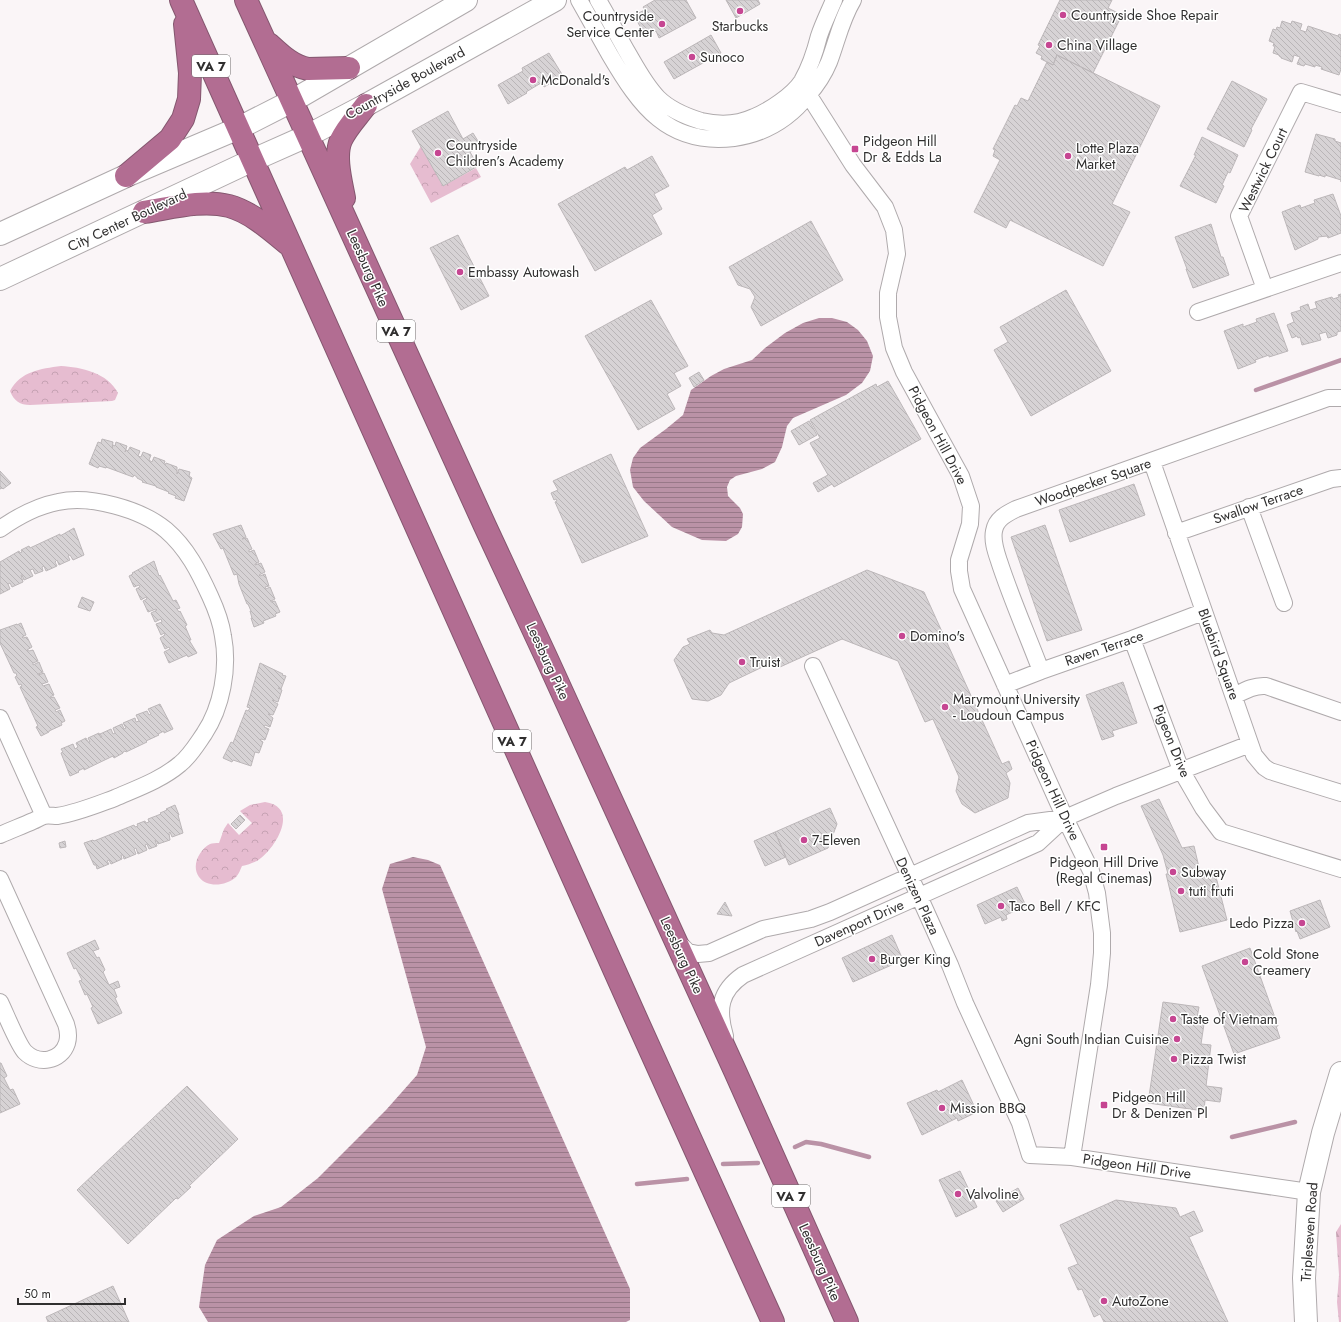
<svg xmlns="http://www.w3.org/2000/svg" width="1341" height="1322" font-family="Jost,sans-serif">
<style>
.forest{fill:url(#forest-firs)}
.park{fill:url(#park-crowns)}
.water{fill:url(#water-rules)}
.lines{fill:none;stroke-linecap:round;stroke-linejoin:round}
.stream{stroke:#ba92a6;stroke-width:4.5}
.building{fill:url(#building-back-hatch);stroke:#bcb7b9}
.street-casing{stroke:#afaaac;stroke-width:18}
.secondary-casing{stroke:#afaaac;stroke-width:24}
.highway-casing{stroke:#84576f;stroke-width:24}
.street{stroke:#fff;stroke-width:16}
.secondary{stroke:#fff;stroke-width:22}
.highway{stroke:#b26d92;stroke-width:22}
.poi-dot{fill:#c64692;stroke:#fff;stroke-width:1.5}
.labels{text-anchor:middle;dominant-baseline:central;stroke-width:3;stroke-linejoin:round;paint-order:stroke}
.shield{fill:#fff;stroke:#6e6d6d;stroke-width:1}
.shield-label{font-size:13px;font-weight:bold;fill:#302f2f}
.poi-label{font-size:14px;fill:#302f2f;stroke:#fff;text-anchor:start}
.street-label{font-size:14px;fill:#302f2f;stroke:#fff}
</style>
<defs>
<pattern id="forest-firs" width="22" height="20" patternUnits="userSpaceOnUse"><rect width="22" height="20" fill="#e6bcd0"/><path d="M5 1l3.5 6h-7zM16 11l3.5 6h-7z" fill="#c6a2b3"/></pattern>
<pattern id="park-crowns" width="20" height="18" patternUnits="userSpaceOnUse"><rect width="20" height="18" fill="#e6bcd0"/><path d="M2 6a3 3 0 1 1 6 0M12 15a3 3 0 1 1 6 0" fill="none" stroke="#c6a2b3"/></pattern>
<pattern id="water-rules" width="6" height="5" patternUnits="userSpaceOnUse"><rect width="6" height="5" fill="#ba92a6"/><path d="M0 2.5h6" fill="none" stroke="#987888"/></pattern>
<pattern id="building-back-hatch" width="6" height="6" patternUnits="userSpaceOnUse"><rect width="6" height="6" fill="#d7d3d5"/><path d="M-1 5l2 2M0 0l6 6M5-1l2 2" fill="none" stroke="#b9b5b7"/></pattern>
</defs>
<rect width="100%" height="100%" fill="#faf5f7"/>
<!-- forest -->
<path class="forest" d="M1341,1224V1322H1339L1337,1302L1339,1275L1336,1232Z"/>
<!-- park -->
<path class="park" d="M421,146L443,186L476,168L481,177L431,203L410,164Z
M61,366C81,367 108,373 118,393L115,400L112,401L30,405C20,405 14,401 10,391C21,371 40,369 61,366Z
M265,802C301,807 275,850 257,861C252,863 247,865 242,866C240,870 239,874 236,877C226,886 207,888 199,877C191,866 199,850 210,844C212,843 216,843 219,843L224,829L228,823L239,835L252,823L240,811L250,805Z"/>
<!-- water -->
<path class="water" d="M819,318H832L847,322L858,330L867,341L873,356L870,371L862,383L846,395L793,418L787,426L782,447L775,462L762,469L736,476L730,480L727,487L728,496L740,508L743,514L742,527L738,534L726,541L702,540L672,527L644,501L633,487L630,470L633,458L640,448L666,429L683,415L691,390L711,376L724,369L752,360L765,348L785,333L803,323Z
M413,857L428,860L440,865L630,1289V1320L626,1322H208L199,1307L205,1265L217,1240L254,1216L281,1207L318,1178L386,1110L417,1075L426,1047L382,889L390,864Z"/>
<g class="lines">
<!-- stream -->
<path class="stream" d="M1256,390L1341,360
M1232,1137L1295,1122
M795,1147L806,1142L821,1144L869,1157
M723,1164L758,1163
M637,1184L687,1179"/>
</g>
<!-- building -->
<path class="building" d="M655,0H686L696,18L659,38L656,31L645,36L634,15L645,10L643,7Z
M726,0H758L760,4L736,18Z
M1060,0H1112L1108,8L1122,15L1093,73L1057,55L1053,65L1041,59L1042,56L1036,53L1040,46L1038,45Z
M1282,21L1291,24L1292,21L1302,24L1300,30L1306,32L1308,26L1338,36L1339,34L1341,35V69L1339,75L1321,69L1322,67L1315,65V67L1305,64L1304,66L1297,64L1300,57L1294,55L1292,62L1281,58V57L1279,56V55L1273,53L1275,46H1273L1274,43L1269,41L1273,29L1276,30L1277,27L1280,28Z
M711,35L721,53L674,79L664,62Z
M549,53L563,76L544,87L541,83L526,92L527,93L508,104L498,85L523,71L522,68Z
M1057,55L1160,106L1112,204L1130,212L1103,266L1010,220L1006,228L974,212L1000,160L993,156L995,150L993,149L1015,105L1017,106L1021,98L1028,101L1047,62L1053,65Z
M1232,81L1267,99L1251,129L1252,130L1244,147L1207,129Z
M448,111L463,139L473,133L481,146L470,152L478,166L443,186L412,131Z
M1316,134L1335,139V141L1341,143V182V180L1325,175V177L1319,175V176L1305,172Z
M1202,137L1238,155L1230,173L1228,172L1222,185L1224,186L1216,203L1180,186L1196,155H1194Z
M652,156L669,186L654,194L662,209L652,215L662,234L595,271L558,204L625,167L627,170Z
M1333,194L1341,216V233L1328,238L1327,236L1318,237V239L1295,250L1282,212L1300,205L1301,208L1315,203L1314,200Z
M811,221L843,280L761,326L751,307L755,297L750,289L738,285L729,267Z
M1211,224L1221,257H1223L1229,275L1193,288L1186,269H1187L1175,237Z
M458,235L489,296L461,310L430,248Z
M1066,290L1111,371L1031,416L994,350L1008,342L1000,327Z
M1341,294V331L1337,332V335L1328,338L1326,332L1319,334L1321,340L1302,345L1300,337L1298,338L1297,336L1292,338L1287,325L1294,322L1291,313L1301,310L1300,307L1308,304L1310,310L1317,308L1315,302L1332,297L1333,299L1339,297L1338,295Z
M651,300L688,366L674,373L681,386L667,394L675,409L638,430L585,336Z
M1274,313L1288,351L1269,357V355L1255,360L1256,362L1238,369L1224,331L1243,324V327L1257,322L1256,319Z
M699,372L704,380L694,387L689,378Z
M888,381L921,439L834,487L832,484L818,492L813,483L828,475L810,443L820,438L810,420L876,384L877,387Z
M809,421L817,435L799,445L791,431Z
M102,439L113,442L112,448L113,445L115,446L116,442L127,446L125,452L126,450L128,451L130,447L140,451L138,456L141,457L143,452L151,455L149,460L152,462L154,457L165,461L164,464L165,465L166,463L177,467V474L179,469L190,472L189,476L192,478L184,501L175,498L176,496L168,493L169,492L156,487V486L142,482L143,481L137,478V477L134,475L133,477L106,467V468L99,466L98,468L89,464L98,442L101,443Z
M611,454L648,536L582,563L555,502L557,501L556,499L554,500L551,493L558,490L553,481Z
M0,471L11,483L3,489L2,488L0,489Z
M1134,484L1145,515L1070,542L1059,510Z
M241,525L246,537L242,539L247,538L252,549L249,550V552L254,550L259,562L255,564V565L261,563L265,572L259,575L260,576L265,574L269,586L265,587L266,589L270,587L275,599L271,601V602L275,601L280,612L275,614L276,616L263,621L264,623L254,627L251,618H252L250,611H251L248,604H247L239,584L237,574L234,575L223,548L221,549L213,534Z
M1045,525L1082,630L1047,641L1011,537Z
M74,528L84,555L73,560L70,555L68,556L70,560L59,565L57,560L55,562L57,566L46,571L44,566L42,567L43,571L35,574L33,569L30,570L33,576L24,580L22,575H21L23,582L12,587L10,583L8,584L10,589L0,594V562L19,551L20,553L22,552L21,550L29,546L30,548L60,534V536Z
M154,561L159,576L160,575L173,601L176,600L180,608L177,609L179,612L180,611L187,625L185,626L191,640H189L197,653L188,657L187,655L169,663L164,652L170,649L169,647L165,649L160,638L165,635L164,633L161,635L156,624L162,622L161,619L155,622L151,613L157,610L156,609L148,612L143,601L147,599L146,597L141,600L136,589L140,587L139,585L134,587L129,576L133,574L132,573Z
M867,570L924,592L1002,764L1009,761L1012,769L1006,773L1010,783L1008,798L975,813L962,804L956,791L959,777L933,719L925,722L898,661L842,639L780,667L777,660L729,683L721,695L708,701L692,699L674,660L683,647L690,644L687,639L710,630L712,633L724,635Z
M82,597L94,602L90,611L78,607Z
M21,623L26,635L22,637L23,638L27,637L32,647L27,650L29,651L33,650L38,661L33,663V665L39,662L43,672L38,674V675L44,673L48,682L42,684L43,686L49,684L54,695L50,697V698L54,697L60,708L55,710L56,712L60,710L65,721L61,723L62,725L49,731V732L41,736L36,727L38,726L20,687L22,686L21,684L19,685L15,677L17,676L16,673H14L0,643V630L17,624V625Z
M260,663L283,674L282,675L286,676L281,689L278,688L282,690L278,702L272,700L274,702L278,704L273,715L268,714L273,718L270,727L265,725L264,727L269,729L265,740L261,739L260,740L263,742L259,753L255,752L251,766L233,760L232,762L223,758L231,742L233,743L246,710L248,711L250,708L247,707Z
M1123,682L1137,723L1112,731L1114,736L1102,740L1086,695Z
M160,704L173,729L164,733V731L158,734L159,735L146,741L147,742L126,752L125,751L123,752V753L114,758L113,756L84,770V768L78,771L79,772L70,776L61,753L63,752L61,749L73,744L75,749L78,747L76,743L86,738L88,742H90L88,738L99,733L101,738L102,737L100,734L111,729L113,734L115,733L113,728L122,724L124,729L126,728L123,723L135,718L136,722L139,721L136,715L147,711L149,715L151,714L148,709Z
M1159,799L1182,848L1194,846L1201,876L1215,873L1227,920L1180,932L1166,874H1168L1163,855L1141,806Z
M175,805L179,815H178L183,833L172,837L170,832L169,833L170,840L158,844L156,840H155L157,846L149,849L147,844L145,845L147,850L138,854L136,848L134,849L136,854L124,859L123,855H121L122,859L111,864L109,860L107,861L109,864L97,869L96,865H94L84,843L93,840L94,841L134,825L135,827L138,826L137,824L145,821L146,823L149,822L148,819L161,814L160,813L167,810L166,809Z
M830,808L837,824L828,848L789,865L775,832Z
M240,815L245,820L236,829L231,824Z
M775,832L786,857L765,866L754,841Z
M65,841L66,847L60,848L59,843Z
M1017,887L1026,906L1006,915L1007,919L1002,921L1001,917L985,924L977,905Z
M1320,900L1330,927L1300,939L1297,931L1296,932L1290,911Z
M725,902L732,916L717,914Z
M892,935L903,960L853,982L842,958Z
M95,940L99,949L93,951L97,958L99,957L105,970L103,972L109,985L118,981L120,987L114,989L117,997L115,998L122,1013L98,1024L91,1008L93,1007L87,994L85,995L79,981L82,980L76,968L74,969L67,953Z
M1250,948L1278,1026H1276L1280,1038L1234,1054L1202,966Z
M1163,1002L1199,1007L1196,1023L1204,1024L1201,1044L1211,1045L1206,1086L1222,1088L1220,1102L1205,1100L1204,1111L1148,1103Z
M0,1063H1L7,1076L4,1078L10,1090L13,1089L20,1104L0,1113Z
M962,1080L977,1112L958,1121L957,1118L922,1135L907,1103L937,1090L938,1092Z
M187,1086L238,1139L189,1186L191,1187L178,1199L176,1198L128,1244L77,1190Z
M960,1171L977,1207L956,1217L939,1180Z
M1018,1188L1024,1199L1003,1212L996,1201Z
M1116,1200L1176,1208L1180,1217L1194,1211L1203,1231L1189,1237L1228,1322H1104L1100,1314L1094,1317L1082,1289L1078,1290L1068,1268L1078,1264L1060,1225Z
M113,1286L129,1322H48L46,1317Z"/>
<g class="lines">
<defs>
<path id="street" d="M579,0C589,18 600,37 610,55C640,106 668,146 734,138C763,134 789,119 808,95C816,86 824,74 829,62C837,41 841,20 853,0
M598,0C608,17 617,34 626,50C636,67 645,85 658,98C670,110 685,116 701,121C718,125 737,125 754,117C769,111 793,95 802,81C810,67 815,52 819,36C823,24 829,12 834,0
M801,83L853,165L885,207L894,230L897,254L888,293V317L894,348L904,372L961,476L971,506L970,524L959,560V571L962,589L1065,818L1091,871L1097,893L1102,933V953L1099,985L1072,1157L1309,1192
M1265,289L1239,216L1301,92L1341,104
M1198,312L1341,263
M1152,462L1254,755L1264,767L1270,771L1341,793
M1249,507L1284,603
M0,529C17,517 37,506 58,502C90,495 141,509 166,530C187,548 199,572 210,596C216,609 221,622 223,636C229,668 222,707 204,734C197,744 190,756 180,764C161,780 138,788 115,798C96,805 77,813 57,816C53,816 48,815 44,816C40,817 36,820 33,821C22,826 11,830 0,835
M1176,533L1332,479L1341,478
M1132,639L1181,770L1203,808L1221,832L1341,869
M813,666L919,896L950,965L965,1003L1020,1123L1030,1155L1072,1157
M1041,671C1027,634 1011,598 999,561C996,552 992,541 994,531C996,519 1006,514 1016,509L1328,398H1341
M1005,685L1041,671L1132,639L1203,612
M1234,696C1244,691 1254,685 1266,686L1341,712
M0,718L44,816
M0,879L66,1024C68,1030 69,1036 67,1043C61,1062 38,1065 25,1052C18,1045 5,1012 0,1002
M677,941L688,952L698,954L709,953L763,929L811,919L830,912L1028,823L1065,818L1116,796L1250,744
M725,1036C717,1009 720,991 743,975L1038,843L1065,818"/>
<path id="secondary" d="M0,234L126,176L239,128L292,101L466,0
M0,279L253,160L307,136L366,105L555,0
M1306,1322L1304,1278L1309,1192L1323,1133L1341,1073"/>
<path id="highway" d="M181,0L634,1014L773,1322
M246,0L485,526L546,657L735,1071L847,1322
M269,44C281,55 292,66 308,69L349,68
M126,176L170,139L183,119L189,99L190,73L185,24
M344,198C341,182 334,156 341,140C347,127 358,116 366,105
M144,212C171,208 202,199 229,206C251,212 271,230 288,244"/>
</defs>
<!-- street casing -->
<use href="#street" class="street-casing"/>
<!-- secondary casing -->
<use href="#secondary" class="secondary-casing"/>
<!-- highway casing -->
<use href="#highway" class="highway-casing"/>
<!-- street -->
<use href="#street" class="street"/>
<!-- secondary -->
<use href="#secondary" class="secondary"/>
<!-- highway -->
<use href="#highway" class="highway"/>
</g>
<!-- markers -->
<g class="poi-dot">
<circle cx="740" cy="11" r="4"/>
<circle cx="1063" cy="15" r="4"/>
<circle cx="662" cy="24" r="4"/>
<circle cx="1049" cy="45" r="4"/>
<circle cx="692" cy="57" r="4"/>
<circle cx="533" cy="80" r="4"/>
<rect x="851" y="145" width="8" height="8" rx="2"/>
<circle cx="438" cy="153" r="4"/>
<circle cx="1068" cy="156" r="4"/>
<circle cx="460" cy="272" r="4"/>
<circle cx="902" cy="636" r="4"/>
<circle cx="742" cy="662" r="4"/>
<circle cx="945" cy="707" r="4"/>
<circle cx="804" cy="840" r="4"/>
<rect x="1100" y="843" width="8" height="8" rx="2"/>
<circle cx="1173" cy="872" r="4"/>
<circle cx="1181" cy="891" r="4"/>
<circle cx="1001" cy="906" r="4"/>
<circle cx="1302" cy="923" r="4"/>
<circle cx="872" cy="959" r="4"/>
<circle cx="1245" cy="962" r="4"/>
<circle cx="1173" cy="1019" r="4"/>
<circle cx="1177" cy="1039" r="4"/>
<circle cx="1174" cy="1059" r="4"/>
<rect x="1100" y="1101" width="8" height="8" rx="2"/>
<circle cx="942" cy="1108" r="4"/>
<circle cx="958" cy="1194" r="4"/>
<circle cx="1104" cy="1301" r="4"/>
</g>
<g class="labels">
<!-- shield labels -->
<g class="shield">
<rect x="192" y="55" width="38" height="22" rx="3"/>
<rect x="377" y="320" width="38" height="22" rx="3"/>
<rect x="493" y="730" width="38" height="22" rx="3"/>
<rect x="772" y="1185" width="38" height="22" rx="3"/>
</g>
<g class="shield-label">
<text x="211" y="66">VA 7</text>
<text x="396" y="331">VA 7</text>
<text x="512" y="741">VA 7</text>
<text x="791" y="1196">VA 7</text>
</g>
<!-- poi labels -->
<g class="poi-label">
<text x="1071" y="15">Countryside Shoe Repair</text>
<text x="654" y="16" text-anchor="end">Countryside<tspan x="654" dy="16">Service Center</tspan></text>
<text x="740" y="26" text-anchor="middle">Starbucks</text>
<text x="1057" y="45">China Village</text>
<text x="700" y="57">Sunoco</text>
<text x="541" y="80">McDonald's</text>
<text x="863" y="141">Pidgeon Hill<tspan x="863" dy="16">Dr &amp; Edds La</tspan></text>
<text x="446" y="145">Countryside<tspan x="446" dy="16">Children’s Academy</tspan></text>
<text x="1076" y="148">Lotte Plaza<tspan x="1076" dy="16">Market</tspan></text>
<text x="468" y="272">Embassy Autowash</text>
<text x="910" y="636">Domino's</text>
<text x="750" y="662">Truist</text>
<text x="953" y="699">Marymount University<tspan x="953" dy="16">- Loudoun Campus</tspan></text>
<text x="812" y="840">7-Eleven</text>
<text x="1104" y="862" text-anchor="middle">Pidgeon Hill Drive<tspan x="1104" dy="16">(Regal Cinemas)</tspan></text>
<text x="1181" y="872">Subway</text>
<text x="1189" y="891">tuti fruti</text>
<text x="1009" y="906">Taco Bell / KFC</text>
<text x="1294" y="923" text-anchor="end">Ledo Pizza</text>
<text x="1253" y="954">Cold Stone<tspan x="1253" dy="16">Creamery</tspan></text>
<text x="880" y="959">Burger King</text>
<text x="1181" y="1019">Taste of Vietnam</text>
<text x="1169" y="1039" text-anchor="end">Agni South Indian Cuisine</text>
<text x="1182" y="1059">Pizza Twist</text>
<text x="1112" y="1097">Pidgeon Hill<tspan x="1112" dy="16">Dr &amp; Denizen Pl</tspan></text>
<text x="950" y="1108">Mission BBQ</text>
<text x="966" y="1194">Valvoline</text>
<text x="1112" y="1301">AutoZone</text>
</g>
<!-- street labels -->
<g class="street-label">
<text transform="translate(405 83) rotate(-29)">Countryside Boulevard</text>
<text transform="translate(1263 170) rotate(-64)">Westwick Court</text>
<text transform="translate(127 220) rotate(-25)">City Center Boulevard</text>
<text transform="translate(368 268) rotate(66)">Leesburg Pike</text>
<text transform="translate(938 435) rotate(62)">Pidgeon Hill Drive</text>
<text transform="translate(1093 482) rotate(-19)">Woodpecker Square</text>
<text transform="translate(1258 504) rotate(-19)">Swallow Terrace</text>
<text transform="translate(1104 648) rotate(-19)">Raven Terrace</text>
<text transform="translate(1219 654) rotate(70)">Bluebird Square</text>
<text transform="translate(548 661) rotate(65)">Leesburg Pike</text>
<text transform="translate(1172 741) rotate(68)">Pigeon Drive</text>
<text transform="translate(1053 790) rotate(65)">Pidgeon Hill Drive</text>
<text transform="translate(918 896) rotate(65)">Denizen Plaza</text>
<text transform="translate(859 923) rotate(-24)">Davenport Drive</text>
<text transform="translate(682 955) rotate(65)">Leesburg Pike</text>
<text transform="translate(1137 1166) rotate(8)">Pidgeon Hill Drive</text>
<text transform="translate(1309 1232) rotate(-86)">Tripleseven Road</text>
<text transform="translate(820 1262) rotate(66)">Leesburg Pike</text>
</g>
</g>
<!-- scale -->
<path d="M18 1298v6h107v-6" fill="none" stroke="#302f2f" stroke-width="2"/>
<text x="24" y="1298" font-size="12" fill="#302f2f" stroke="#ffffff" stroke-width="3" paint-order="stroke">50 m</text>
</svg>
